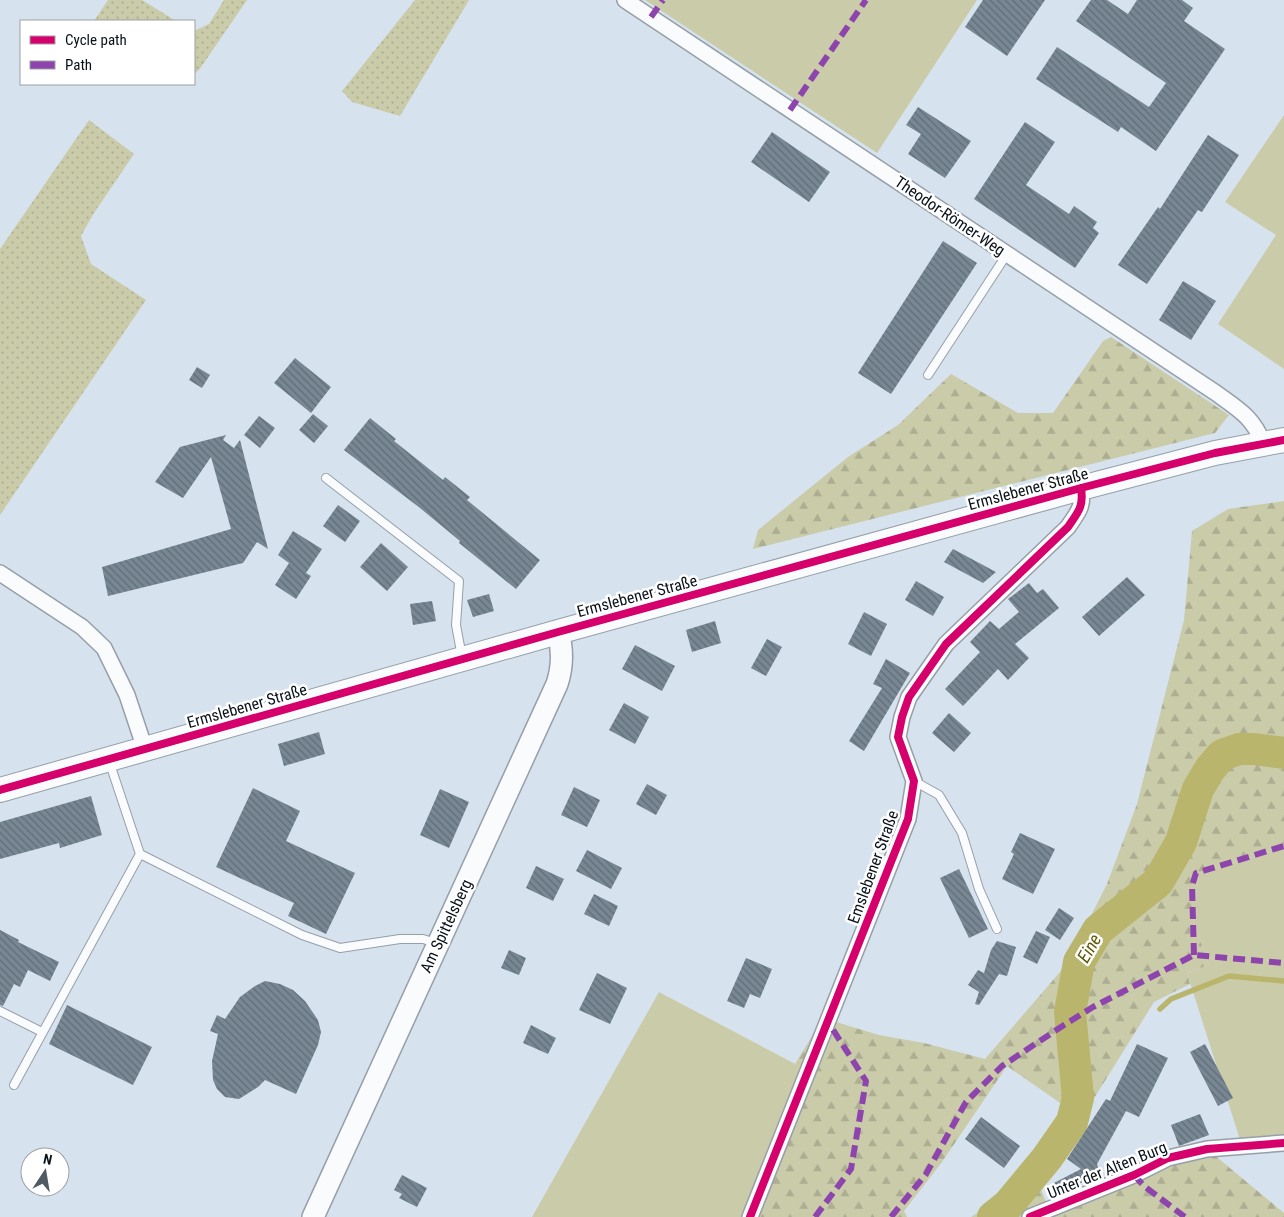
<svg xmlns="http://www.w3.org/2000/svg" width="1284" height="1217" font-family="'Roboto Condensed',sans-serif">
<style>
.grass{fill:url(#grass-dots)}
.forest{fill:url(#forest-firs)}
.garden{fill:#cacba9}
.lines{fill:none;stroke-linecap:round;stroke-linejoin:round}
.stream{stroke:#b9b56d;stroke-width:5.5}
.river{stroke:#b9b56d;stroke-width:32}
.building{fill:url(#building-back-hatch)}
.lane-casing{stroke:#969fa8;stroke-width:10}
.street-casing{stroke:#969fa8;stroke-width:18}
.secondary-casing{stroke:#969fa8;stroke-width:24}
.primary-casing{stroke:#969fa8;stroke-width:26}
.lane{stroke:#f9fbfc;stroke-width:8}
.street{stroke:#f9fbfc;stroke-width:15}
.secondary{stroke:#f9fbfc;stroke-width:21}
.primary{stroke:#f9fbfc;stroke-width:24}
.quiet{stroke:#8e44ad;stroke-width:6;stroke-dasharray:12 6;stroke-linecap:butt}
.cycleway-casing{stroke:#fff;stroke-width:11}
.cycleway{stroke:#d6006c;stroke-width:8}
.labels{text-anchor:middle;dominant-baseline:central;stroke-width:5;stroke-linejoin:round;paint-order:stroke}
.street-label{font-size:16px;fill:#081018;stroke:#fff}
.water-label{font-size:18px;font-style:italic;fill:#605805;stroke:#fff}
</style>
<defs>
<pattern id="grass-dots" width="8" height="8" patternUnits="userSpaceOnUse" patternTransform="scale(1.25)"><rect width="8" height="8" fill="#cacba9"/><path d="M2 2h.1M6 6h.1" fill="none" stroke="#acad91" stroke-width="1.8" stroke-linecap="round"/></pattern>
<pattern id="forest-firs" width="22" height="20" patternUnits="userSpaceOnUse" patternTransform="scale(1.25)"><rect width="22" height="20" fill="#cacba9"/><path d="M5 1l3.5 6h-7zM16 11l3.5 6h-7z" fill="#acad91"/></pattern>
<pattern id="building-back-hatch" width="6" height="6" patternUnits="userSpaceOnUse" patternTransform="scale(1.25)"><rect width="6" height="6" fill="#788793"/><path d="M-1 5l2 2M0 0l6 6M5-1l2 2" fill="none" stroke="#606d77"/></pattern>
</defs>
<rect width="100%" height="100%" fill="#d6e3ee"/>
<!-- grass -->
<path class="grass" d="M108,0H142L176,21H94Z
M224,0H247L199,70L194,74V31L209,24Z
M415,0H469L400,116L352,102L342,91Z
M89,120L134,154L94,213L81,236L91,264L146,300L0,515V249Z"/>
<!-- forest -->
<path class="forest" d="M1111,337L1229,415L1215,433L753,549L758,530L848,457L898,425L951,374L1018,413H1053L1103,341Z
M1284,501V847L1199,874L1193,920L1209,965L1187,973L1190,984L1154,1002L1060,1153L1041,1189L1047,1205L1207,1149L1284,1213V1217H971L1015,1188L1033,1159L1063,1105L1007,1066L942,1162L904,1211L907,1217H741L751,1199L801,1067L795,1064L823,1018L879,1035L924,1043L985,1059L1066,965L1107,884L1137,804L1184,620L1192,531L1228,509Z"/>
<!-- garden -->
<path class="garden" d="M645,0H977L877,153Z
M1284,115V369L1218,324L1276,235L1225,202Z
M1284,847V1143L1242,1146L1187,973L1209,965L1193,920L1199,874Z
M659,992L801,1067C784,1118 768,1170 741,1217H532Z"/>
<g class="lines">
<!-- stream -->
<path class="stream" d="M1160,1009L1171,999L1229,976L1284,981"/>
<!-- river -->
<path class="river" d="M993,1217L1008,1205L1047,1158L1072,1122L1078,1098L1070,1012L1079,962L1098,930L1158,882L1181,842L1198,789L1210,769L1222,755L1239,749H1254L1284,753"/>
</g>
<!-- building -->
<path class="building" d="M983,0H1045L1007,56L965,27Z
M1091,0H1107L1128,14L1137,0H1182L1193,8L1184,21L1225,49L1156,151L1121,127L1118,132L1036,79L1057,47L1149,107L1166,83L1076,21Z
M918,107L971,141L945,178L908,154L921,134L906,125Z
M1025,122L1055,142L1026,185L1069,214L1074,206L1097,222L1093,228L1099,233L1075,268L974,199Z
M772,132L830,172L809,202L751,162Z
M1208,135L1239,155L1202,212L1198,210L1147,284L1118,265L1158,207L1160,209Z
M943,241L977,263L891,394L858,373Z
M1183,281L1216,301L1191,340L1159,320Z
M295,358L331,387L311,413L274,383Z
M197,367L210,375L202,388L189,380Z
M313,414L328,426L314,443L299,430Z
M259,416L275,428L260,448L244,435Z
M370,418L396,439L394,441L443,480L445,477L470,497L467,500L540,560L516,589L459,543L460,541L420,508L344,450Z
M226,435L223,440L234,448L240,440L268,549L257,542L243,563L108,596L102,567L231,529L211,457L183,498L155,482L180,447Z
M338,505L360,521L345,542L323,526Z
M293,531L322,549L306,573L311,576L296,599L275,585L289,563L278,555Z
M381,543L408,567L387,591L360,567Z
M953,549L996,572L983,583L944,562Z
M1127,577L1145,595L1099,636L1082,617Z
M916,581L944,597L933,616L905,600Z
M1029,583L1037,593L1043,589L1059,608L1015,644L1029,658L1008,680L998,669L963,706L945,689L980,652L970,642L990,621L999,629L1019,612L1008,599Z
M489,594L494,611L473,617L467,600Z
M432,601L436,621L413,625L410,604Z
M864,612L887,624L871,656L848,644Z
M715,621L721,643L692,652L686,630Z
M767,639L782,647L766,676L751,668Z
M635,645L675,666L662,691L622,669Z
M886,659L910,673L864,751L849,741L882,688L873,684Z
M624,703L649,717L635,744L609,730Z
M949,713L971,733L954,752L932,733Z
M319,732L325,754L284,766L278,744Z
M647,784L667,795L656,815L636,804Z
M574,787L600,800L587,827L561,815Z
M253,788L300,811L286,841L355,873L326,934L288,916L294,903L216,867Z
M440,789L469,802L449,848L420,835Z
M91,796L102,835L60,848L59,843L0,859V822Z
M1020,833L1055,849L1033,894L1002,879L1014,854L1011,852Z
M587,850L622,868L611,889L576,871Z
M536,866L564,879L553,901L526,888Z
M959,869L988,929L969,938L940,878Z
M594,894L618,906L609,926L584,914Z
M1059,908L1074,918L1060,940L1045,930Z
M0,930L19,940L18,942L59,962L50,981L28,970L20,987L14,984L3,1006L0,1005Z
M1036,931L1050,937L1037,964L1023,957Z
M997,941L1016,947L1007,976L999,974L979,1005L975,1004L979,992L968,985L978,970L984,973L991,950Z
M509,950L526,958L519,975L501,968Z
M746,958L772,969L760,998L750,994L744,1008L727,1001Z
M597,973L627,988L610,1024L579,1010Z
M265,981L280,984L293,990L305,1001L318,1020L321,1032L318,1045L296,1094L265,1080L258,1087L239,1099L225,1097L217,1089L213,1080L212,1061L218,1034L210,1031L217,1015L225,1019L240,997L255,986Z
M67,1005L152,1047L133,1085L49,1044Z
M531,1025L556,1038L548,1054L523,1043Z
M1137,1044L1168,1058L1139,1117L1126,1111L1097,1164L1101,1178L1057,1189L1054,1183L1081,1169L1067,1159L1106,1099L1110,1101Z
M1205,1044L1233,1098L1218,1106L1190,1052Z
M1200,1114L1209,1135L1179,1146L1171,1125Z
M981,1117L1020,1146L1004,1168L965,1139Z
M402,1175L427,1188L417,1207L399,1198L402,1194L394,1190Z"/>
<g class="lines">
<defs>
<path id="lane" d="M928,375L1007,254
M326,478L459,581L456,625L462,657
M109,761L140,854L302,935L340,948L400,939H423L436,943
M914,781L939,795L962,833L979,889L997,929
M0,1011L42,1032
M14,1085L140,854"/>
<path id="street" d="M625,0L1216,393C1238,409 1253,417 1263,443
M0,573L82,627L104,648L127,695L145,749
M750,1217L908,819L914,781L898,737L902,717L909,697L946,644L1068,527C1078,512 1084,507 1081,488
M1030,1217L1134,1175L1168,1158L1207,1149L1284,1143"/>
<path id="secondary" d="M313,1217L557,684C563,666 563,650 558,632"/>
<path id="primary" d="M0,790L558,632L1081,488L1215,453L1284,440"/>
</defs>
<!-- lane casing -->
<use href="#lane" class="lane-casing"/>
<!-- street casing -->
<use href="#street" class="street-casing"/>
<!-- secondary casing -->
<use href="#secondary" class="secondary-casing"/>
<!-- primary casing -->
<use href="#primary" class="primary-casing"/>
<!-- lane -->
<use href="#lane" class="lane"/>
<!-- street -->
<use href="#street" class="street"/>
<!-- secondary -->
<use href="#secondary" class="secondary"/>
<!-- primary -->
<use href="#primary" class="primary"/>
<!-- quiet -->
<path class="quiet" d="M651,17L663,0
M790,110L866,0
M1194,955L1192,886L1196,873L1284,846
M1134,1175L1144,1186L1185,1217
M815,1217L851,1169L866,1081L828,1022
M891,1217L926,1174L966,1102L1002,1066L1064,1025L1093,1007L1194,955L1284,963"/>
<defs>
<path id="cycleway" d="M0,790L558,632L1081,488L1215,453L1284,440
M750,1217L908,819L914,781L898,737L902,717L909,697L946,644L1068,527C1078,512 1084,507 1081,488
M1030,1217L1134,1175L1168,1158L1207,1149L1284,1143"/>
</defs>
<!-- cycleway casing -->
<use href="#cycleway" class="cycleway-casing"/>
<!-- cycleway -->
<use href="#cycleway" class="cycleway"/>
</g>
<g class="labels">
<!-- street labels -->
<g class="street-label">
<text transform="translate(950 216) rotate(34)">Theodor-Römer-Weg</text>
<text transform="translate(1028 489) rotate(-15)">Ermslebener Straße</text>
<text transform="translate(637 596) rotate(-15)">Ermslebener Straße</text>
<text transform="translate(247 706) rotate(-16)">Ermslebener Straße</text>
<text transform="translate(873 867) rotate(-70)">Emslebener Straße</text>
<text transform="translate(446 926) rotate(-65)">Am Spittelsberg</text>
<text transform="translate(1107 1170) rotate(-22)">Unter der Alten Burg</text>
</g>
<!-- water labels -->
<g class="water-label">
<text transform="translate(1089 948) rotate(-60)">Eine</text>
</g>
</g>
<!-- legend -->
<rect x="20" y="20" width="175" height="65" fill="#ffffff" stroke="#9c9fa3"/>
<rect x="30" y="36" width="25" height="8" fill="#d6006c" stroke="#9c9fa3"/>
<text x="65" y="45" font-size="15" fill="#081018">Cycle path</text>
<rect x="30" y="61" width="25" height="8" fill="#8e44ad" stroke="#9c9fa3"/>
<text x="65" y="70" font-size="15" fill="#081018">Path</text>
<!-- north arrow -->
<g transform="translate(45 1172) rotate(12)"><circle r="24" fill="#ffffff" stroke="#9c9fa3"/>
<path d="M0-4L9 19L0 12L-9 19Z" fill="#505a63"/>
<text y="-8" font-size="14" font-weight="bold" text-anchor="middle" fill="#081018">N</text>
</g>
</svg>
